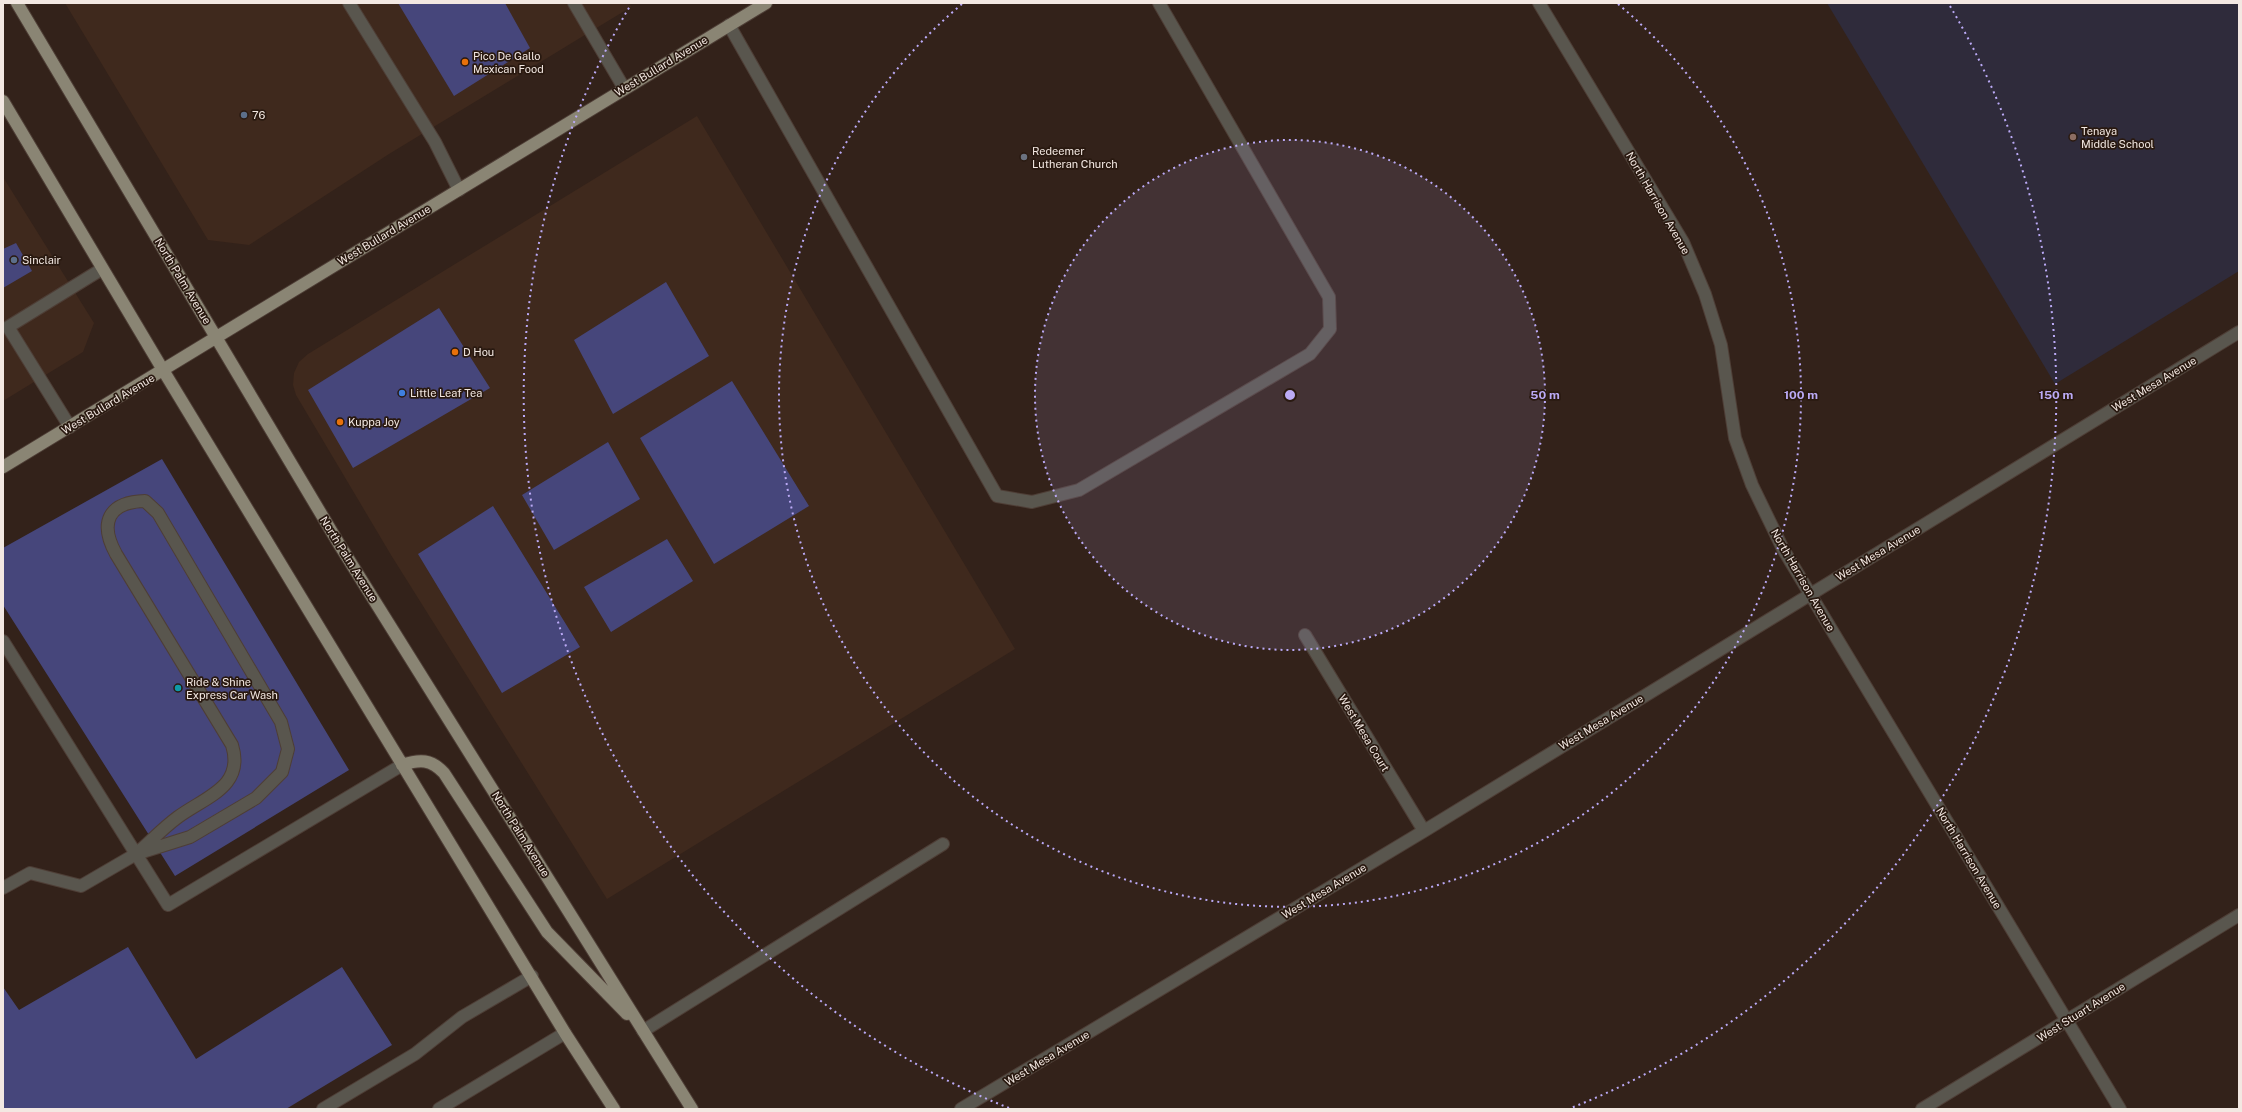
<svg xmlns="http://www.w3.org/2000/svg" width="2242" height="1112" font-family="'Public Sans',sans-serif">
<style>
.built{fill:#3f291d}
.education{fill:#2f2b3b}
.building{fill:#46467b}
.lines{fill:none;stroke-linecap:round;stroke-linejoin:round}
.service-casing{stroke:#4e3e36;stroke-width:14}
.minor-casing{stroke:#4e3e36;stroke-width:14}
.primary-casing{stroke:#4e3e36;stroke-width:14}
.service{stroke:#59564e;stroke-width:12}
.minor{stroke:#59564e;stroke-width:12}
.primary{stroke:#8a8574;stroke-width:12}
.ring{fill:none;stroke:#bbaaf6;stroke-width:2;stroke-dasharray:2 4}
.food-dot{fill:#e8710a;stroke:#291910;stroke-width:1.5}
.service-dot{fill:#5c6f8a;stroke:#291910;stroke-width:1.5}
.education-dot{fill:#8d6e63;stroke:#291910;stroke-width:1.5}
.worship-dot{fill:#6b7280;stroke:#291910;stroke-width:1.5}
.shop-dot{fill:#3f7fe0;stroke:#291910;stroke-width:1.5}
.culture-dot{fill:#0f9aa8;stroke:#291910;stroke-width:1.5}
.labels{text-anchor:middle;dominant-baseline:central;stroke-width:3.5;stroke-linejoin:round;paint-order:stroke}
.poi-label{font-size:11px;fill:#f3e8e2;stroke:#291910;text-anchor:start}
.street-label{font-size:11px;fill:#f3e8e2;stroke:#291910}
.centre{fill:#bbaaf6;stroke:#291910;stroke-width:2}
.ring-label{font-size:12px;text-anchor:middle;font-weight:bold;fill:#bbaaf6;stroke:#291910;stroke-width:3.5;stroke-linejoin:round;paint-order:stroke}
</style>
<rect width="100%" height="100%" fill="#33221a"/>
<!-- built -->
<path class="built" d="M65,3H629L631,7L389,154L249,245L208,240Z
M697,116L1015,649L607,899L391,555L296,395L293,385L294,373L299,362L308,354Z
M3,177L94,323L83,352L3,401Z"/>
<!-- education -->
<path class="education" d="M1827,3H2239V271L2055,384Z"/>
<!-- building -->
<path class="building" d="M398,3H505L530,48L454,96Z
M16,243L32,271L3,288V249Z
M666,282L709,356L613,414L574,340Z
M439,308L490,388L353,468L308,390Z
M732,381L809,506L714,564L640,438Z
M608,442L640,499L554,550L522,495Z
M162,459L349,770L175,876L3,605V548Z
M493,506L580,647L502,693L418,554Z
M667,539L693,581L611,632L584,587Z
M128,947L196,1059L342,967L392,1045L286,1109H3V987L19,1010Z"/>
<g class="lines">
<defs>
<path id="service" d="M349,3L435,142L459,190
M574,3L624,88
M729,25L997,496L1032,502L1079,490L1310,354L1330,329L1329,297L1159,3
M70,427L8,327L102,269
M145,501L158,513L281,722L288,749L282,772L256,798L190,837L136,854C150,842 163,828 178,817C205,797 245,787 232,745L116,554C99,523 108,502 145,501Z
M3,641L136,854
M3,888L30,873L81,886L136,854L168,905L402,765
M643,1031L943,844
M323,1109L415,1054L462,1017L532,976"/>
<path id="minor" d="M1539,3L1683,242L1705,294L1721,345L1735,438L1752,485L1783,549L2120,1109
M1305,635L1424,831
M439,1109L565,1033
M961,1109L1424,831L2239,332
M1922,1109L2239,915"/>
<path id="primary" d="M17,3L339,544L692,1109
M3,101L163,370L565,1033L614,1109
M3,467L766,3
M402,765C420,759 431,759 444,773L547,932L627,1014"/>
</defs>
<!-- service casing -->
<use href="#service" class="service-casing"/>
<!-- minor casing -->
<use href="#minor" class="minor-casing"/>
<!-- primary casing -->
<use href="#primary" class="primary-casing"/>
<!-- service -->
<use href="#service" class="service"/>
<!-- minor -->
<use href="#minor" class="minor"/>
<!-- primary -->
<use href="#primary" class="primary"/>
</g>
<!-- distance rings -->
<circle cx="1290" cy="395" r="255" fill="#bbaaf6" fill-opacity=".12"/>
<g class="ring">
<circle cx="1290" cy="395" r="255"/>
<path d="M1618 4A511 511 0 1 1 962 4"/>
<path d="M1009 1108A766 766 0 0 1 630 6M1950 6A766 766 0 0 1 1571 1108"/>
</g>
<!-- markers -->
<g class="food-dot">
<circle cx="465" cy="62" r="4"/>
<circle cx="455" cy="352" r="4"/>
<circle cx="340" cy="422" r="4"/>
</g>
<g class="service-dot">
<circle cx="244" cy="115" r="4"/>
<circle cx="14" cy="260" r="4"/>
</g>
<circle class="education-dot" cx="2073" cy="137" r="4"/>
<circle class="worship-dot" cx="1024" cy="157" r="4"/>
<circle class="shop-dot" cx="402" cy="393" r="4"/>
<circle class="culture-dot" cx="178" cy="688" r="4"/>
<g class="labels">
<!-- poi labels -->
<g class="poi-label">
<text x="473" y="56">Pico De Gallo<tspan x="473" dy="13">Mexican Food</tspan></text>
<text x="252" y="115">76</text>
<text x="2081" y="131">Tenaya<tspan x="2081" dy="13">Middle School</tspan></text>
<text x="1032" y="151">Redeemer<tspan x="1032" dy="13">Lutheran Church</tspan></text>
<text x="22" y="260">Sinclair</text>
<text x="463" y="352">D Hou</text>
<text x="410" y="393">Little Leaf Tea</text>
<text x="348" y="422">Kuppa Joy</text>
<text x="186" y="682">Ride &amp; Shine<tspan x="186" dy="13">Express Car Wash</tspan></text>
</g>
<!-- street labels -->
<g class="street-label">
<text transform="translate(661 66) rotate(-31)">West Bullard Avenue</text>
<text transform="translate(1658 203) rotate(60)">North Harrison Avenue</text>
<text transform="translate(384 235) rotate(-31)">West Bullard Avenue</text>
<text transform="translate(183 281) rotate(59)">North Palm Avenue</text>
<text transform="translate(2154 384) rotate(-31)">West Mesa Avenue</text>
<text transform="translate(108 404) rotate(-31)">West Bullard Avenue</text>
<text transform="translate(1878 553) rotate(-31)">West Mesa Avenue</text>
<text transform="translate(349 559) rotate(58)">North Palm Avenue</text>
<text transform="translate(1803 580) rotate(60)">North Harrison Avenue</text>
<text transform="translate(1601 722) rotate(-31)">West Mesa Avenue</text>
<text transform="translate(1364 733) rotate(59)">West Mesa Court</text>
<text transform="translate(521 834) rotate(58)">North Palm Avenue</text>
<text transform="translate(1969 858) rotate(59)">North Harrison Avenue</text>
<text transform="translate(1324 891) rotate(-31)">West Mesa Avenue</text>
<text transform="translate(2081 1012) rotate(-32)">West Stuart Avenue</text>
<text transform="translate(1047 1058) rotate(-31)">West Mesa Avenue</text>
</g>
</g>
<circle cx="1290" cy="395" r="6" class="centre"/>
<g class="ring-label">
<text x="1545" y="399">50 m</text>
<text x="1801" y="399">100 m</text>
<text x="2056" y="399">150 m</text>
</g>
<!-- border -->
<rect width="2242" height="1112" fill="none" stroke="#f3e8e2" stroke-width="8"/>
</svg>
